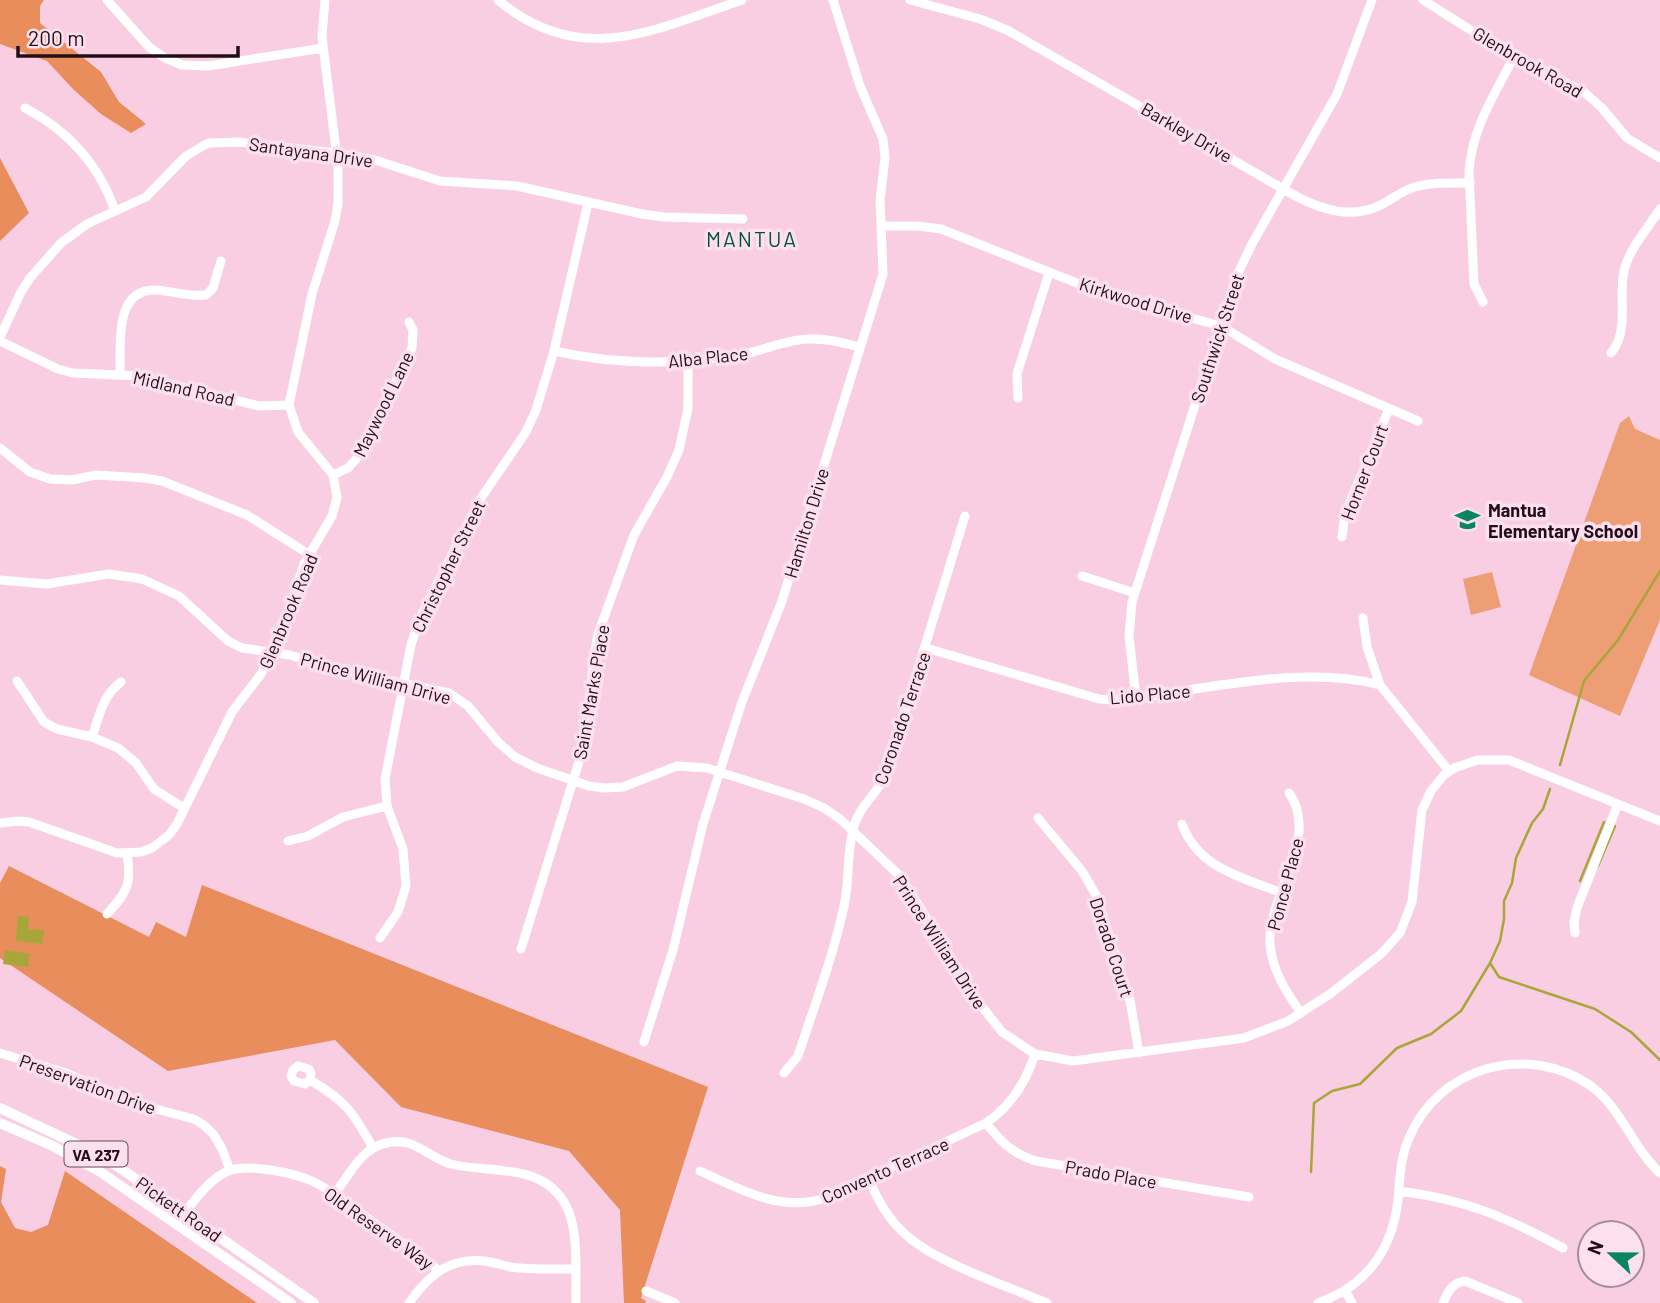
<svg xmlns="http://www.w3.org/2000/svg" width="1660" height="1303" font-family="Barlow,sans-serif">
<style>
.green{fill:#ee9e74}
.forest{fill:#e88d5b}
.water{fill:#a8a639}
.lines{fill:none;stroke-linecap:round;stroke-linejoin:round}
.stream{stroke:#a8a639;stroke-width:2.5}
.minor{stroke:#fff;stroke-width:9}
.major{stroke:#fff;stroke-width:10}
.labels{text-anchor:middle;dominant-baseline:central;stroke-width:7;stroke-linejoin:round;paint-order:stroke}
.shield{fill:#fde0ed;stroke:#654c59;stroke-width:2}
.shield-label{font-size:16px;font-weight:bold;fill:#240d19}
.street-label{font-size:18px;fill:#240d19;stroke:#fde0ed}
.poi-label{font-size:18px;font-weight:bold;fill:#240d19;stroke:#fde0ed;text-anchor:start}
.quarter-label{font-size:21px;letter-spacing:2px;fill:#00523d;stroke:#fde0ed}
</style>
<rect width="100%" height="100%" fill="#f9cee2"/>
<!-- green -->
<path class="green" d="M1629,416L1635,429L1660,440V620L1620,716L1529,675L1620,423Z
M1492,572L1501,607L1471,615L1463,579Z"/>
<!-- forest -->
<path class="forest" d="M0,0H44L40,6V23L101,72L119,102L146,124L131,133L101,114L73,89L47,61L0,44Z
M0,158L29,213L0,241Z
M9,866L149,937L156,922L186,937L202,885L708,1087L641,1298L646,1301L645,1303H624L620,1210L569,1151L401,1107L335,1040L168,1071L0,958V883Z
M0,1166L6,1169L1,1202L15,1228L31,1232L48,1225L65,1171L257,1303H0Z"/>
<!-- water -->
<path class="water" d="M18,916L29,917L28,929L44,930L42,944L16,941Z
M5,950L30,954L28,967L3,964Z"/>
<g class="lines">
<!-- stream -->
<path class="stream" d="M1560,765L1584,681L1618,640L1660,571
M1598,866L1615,826
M1580,881L1604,822
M1490,963L1499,977L1595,1009L1631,1032L1660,1060
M1311,1172L1314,1103L1332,1091L1360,1084L1397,1048L1431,1034L1461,1011L1490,963L1500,941L1504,919V901L1512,883L1516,858L1532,823L1543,809L1550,789"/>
<!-- minor -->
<path class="minor" d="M107,0L149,47L165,58L182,65L208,66L323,48
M498,0C580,69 654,30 742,0
M910,0L980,19L1007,30L1292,194C1317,208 1348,219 1376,207C1390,202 1400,191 1415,187C1433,182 1451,183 1470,183
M1423,0L1477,34L1585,93L1602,108L1627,138L1660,158
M25,108C68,130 100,166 115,211
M882,226H918L941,229L1107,295L1221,326L1275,359L1418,421
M1483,302L1474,284L1469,172C1472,127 1495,94 1515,55
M0,337L21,292L30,278L61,243L87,224L146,197L186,156L208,143L239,142L336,153L375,160L440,181L517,186L642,214L664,217L743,219
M0,341L58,369L73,373L139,376L259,406L289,405
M554,351C616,365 677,365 740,355C762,351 785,340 808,339C826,338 843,343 860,347
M1611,353C1630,331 1618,297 1624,271C1629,249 1648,228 1660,209
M120,375C121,347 113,288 156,290C172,291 190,297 206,295L213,288L221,261
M1018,398L1017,374L1049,273
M0,448L30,472L50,479L72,480L96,475L145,478L162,481L247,515L310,555
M333,475L348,468L359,456L412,348L413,330L409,322
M1342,537L1345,514L1389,409
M1082,576L1135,593
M0,580L47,584L109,574L142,579L179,596L228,641L242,648L290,655L336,669L449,693L468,706L498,742L515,757L537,768L589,786L604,788L623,787L677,766L707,768L804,799L824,808L840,819L900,876L980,1004L1002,1032L1035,1054L1073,1061L1244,1038L1288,1021L1330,994L1381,954L1400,933L1412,902L1422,810L1431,791L1444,775L1454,768L1478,760H1509L1660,821
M1363,618L1367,647L1380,685L1449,771
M926,648L1099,699L1122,700C1202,690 1302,664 1380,685
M17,681L44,722L57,729L92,737L118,748L136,763L154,789L184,808
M1136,698L1129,636L1132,602L1236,277L1253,242L1337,94L1372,0
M92,737C99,716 103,695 121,682
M1289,793C1321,836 1267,896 1270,944C1272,970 1286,992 1301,1013
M1038,818L1082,871L1096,895L1130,1000L1139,1053
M0,823L19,821L29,822L117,853L141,852L152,848L169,835L177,824L232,712L261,674L279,639L304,564L332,516L337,498L333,475L298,432L289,405L312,294L335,221L338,203V166L322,37L325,0
M1182,824C1197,867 1242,878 1280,892
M288,841L308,836L343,817L387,806
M107,914C127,892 132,885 127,854
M1575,933L1574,922L1577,908L1618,804
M380,938L398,912L406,886L403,849L387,806L385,779L411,645L420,618L479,501L526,432L536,410L554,351L588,203
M521,949L586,739L594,656L598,634L634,535L667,477L679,450L688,408V361
M644,1042L673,950L703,824L742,702L782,601L883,274L880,200L885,158L883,139L860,86L833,0
M0,1053L63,1072L144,1106L194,1119L205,1126L214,1135L222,1149L230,1170
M784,1073L798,1056C814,1007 833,957 844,906C850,880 846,853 854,826C859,807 877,794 885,776L965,516
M310,1080L305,1084L294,1081L291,1076L293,1070L298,1066L309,1069L311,1074L310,1080C346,1101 353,1112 373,1148
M986,1123C1001,1142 1013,1154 1036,1161L1249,1197
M700,1171C740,1189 780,1213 826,1198L986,1123C1010,1107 1026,1082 1035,1054
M869,1180C878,1200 888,1219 905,1234C936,1263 1007,1286 1047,1303
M1399,1191C1464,1199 1506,1217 1563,1248
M334,1194C350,1175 360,1149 386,1143C414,1136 427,1157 451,1164C489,1174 540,1162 564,1202C580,1227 575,1274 576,1303
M177,1224C190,1206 207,1180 228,1171C247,1163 294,1173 312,1181C333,1191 351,1207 370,1220C393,1236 416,1252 438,1270
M646,1291L675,1303
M1346,1292L1352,1303
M409,1303C428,1276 449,1257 484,1261C493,1262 502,1265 510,1267C532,1270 554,1269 575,1269
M1318,1303C1366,1286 1392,1251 1398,1200C1400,1179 1400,1158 1409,1138C1439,1066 1528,1042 1591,1086C1622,1109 1633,1148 1660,1173
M1443,1303C1448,1291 1452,1283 1465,1281L1518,1303"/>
<!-- major -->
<path class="major" d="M0,1108L85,1148L120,1168L314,1303
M0,1123L53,1146L99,1171L291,1303"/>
</g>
<!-- icons -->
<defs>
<symbol id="school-bare" viewBox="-9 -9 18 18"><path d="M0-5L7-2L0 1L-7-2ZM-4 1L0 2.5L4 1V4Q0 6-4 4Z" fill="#098464" stroke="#fde0ed" stroke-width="2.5" paint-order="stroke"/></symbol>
</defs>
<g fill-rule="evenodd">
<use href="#school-bare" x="1450" y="502" width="35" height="35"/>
</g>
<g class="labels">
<!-- shield labels -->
<rect class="shield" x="64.5" y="1141.5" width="63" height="25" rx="5"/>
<g class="shield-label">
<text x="96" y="1154">VA 237</text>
</g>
<!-- street labels -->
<g class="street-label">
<text transform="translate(1528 62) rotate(30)">Glenbrook Road</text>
<text transform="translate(1187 132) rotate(30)">Barkley Drive</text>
<text transform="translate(311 152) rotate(8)">Santayana Drive</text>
<text transform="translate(1136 300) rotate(17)">Kirkwood Drive</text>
<text transform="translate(1217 338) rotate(-72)">Southwick Street</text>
<text transform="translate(708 357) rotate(-6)">Alba Place</text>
<text transform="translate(184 388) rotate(13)">Midland Road</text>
<text transform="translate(383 404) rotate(-64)">Maywood Lane</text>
<text transform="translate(1364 472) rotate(-69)">Horner Court</text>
<text transform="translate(806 523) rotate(-73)">Hamilton Drive</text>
<text transform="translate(448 566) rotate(-64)">Christopher Street</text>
<text transform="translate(288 611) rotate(-67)">Glenbrook Road</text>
<text transform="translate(376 678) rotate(15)">Prince William Drive</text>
<text transform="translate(591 692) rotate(-80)">Saint Marks Place</text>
<text transform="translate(1150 694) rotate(-5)">Lido Place</text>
<text transform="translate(902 718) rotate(-71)">Coronado Terrace</text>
<text transform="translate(1285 884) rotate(-75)">Ponce Place</text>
<text transform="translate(940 942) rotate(57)">Prince William Drive</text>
<text transform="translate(1112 947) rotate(72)">Dorado Court</text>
<text transform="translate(88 1084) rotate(20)">Preservation Drive</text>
<text transform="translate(885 1170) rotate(-24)">Convento Terrace</text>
<text transform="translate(1111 1174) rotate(10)">Prado Place</text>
<text transform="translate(179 1209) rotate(35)">Pickett Road</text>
<text transform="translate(379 1228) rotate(35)">Old Reserve Way</text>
</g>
<!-- poi labels -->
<g class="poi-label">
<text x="1488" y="510">Mantua<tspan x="1488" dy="21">Elementary School</tspan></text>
</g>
<!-- quarter labels -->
<g class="quarter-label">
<text x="752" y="238">MANTUA</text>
</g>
</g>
<!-- north arrow -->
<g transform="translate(1611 1254) rotate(292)"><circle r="33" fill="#fde0ed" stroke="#a68c98" stroke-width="2"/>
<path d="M0-5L12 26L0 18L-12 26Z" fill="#098464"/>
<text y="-10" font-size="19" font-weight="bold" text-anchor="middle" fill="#240d19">N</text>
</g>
<!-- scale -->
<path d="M18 46v10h220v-10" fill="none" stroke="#240d19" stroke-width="3.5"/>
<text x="28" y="46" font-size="21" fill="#240d19" stroke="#fde0ed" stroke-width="5" paint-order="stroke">200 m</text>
</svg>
